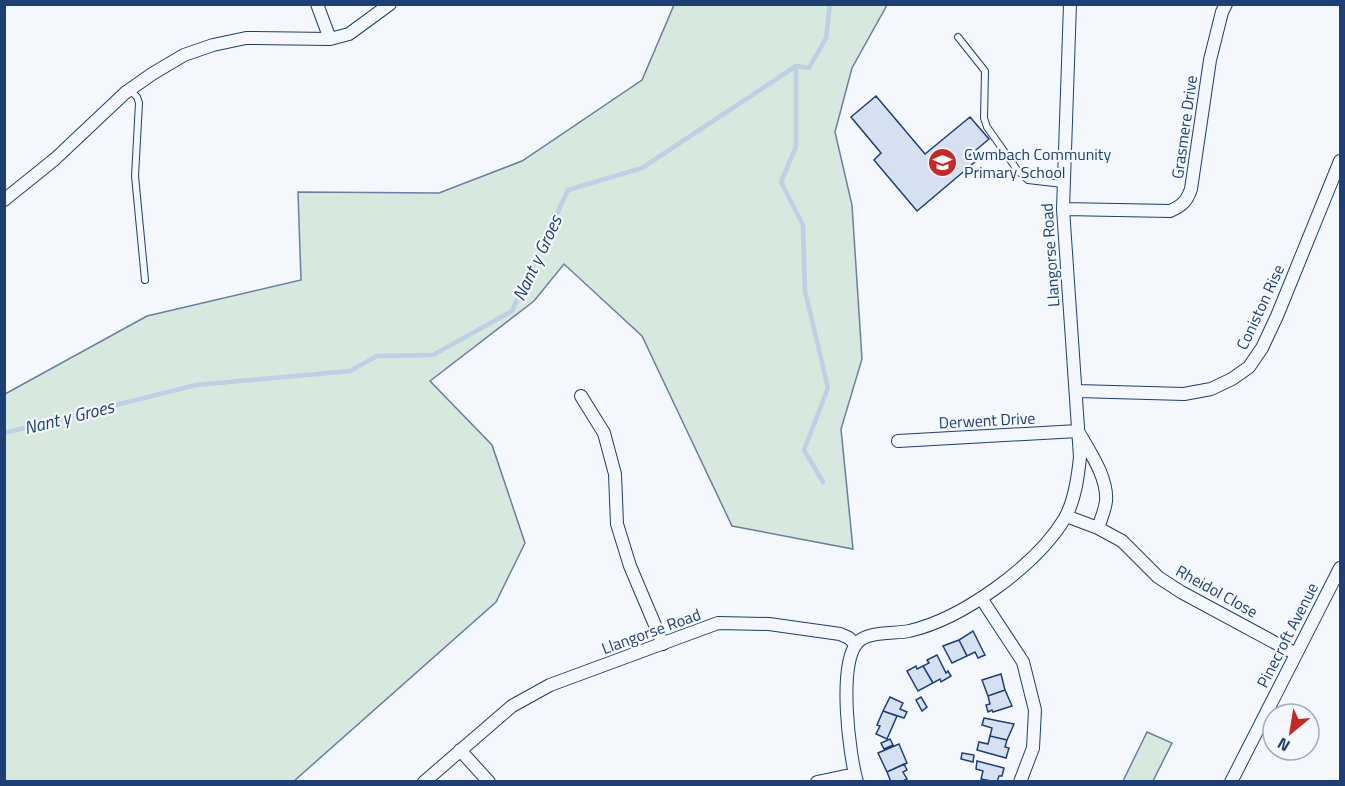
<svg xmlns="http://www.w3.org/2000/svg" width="1345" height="786" font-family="'Titillium Web',sans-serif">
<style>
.green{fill:#d7e8df;stroke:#687fa3;stroke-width:1.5}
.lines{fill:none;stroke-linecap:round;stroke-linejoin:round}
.stream{stroke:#bed0e5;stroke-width:4.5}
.building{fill:#d5e0f0;stroke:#1d3f73;stroke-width:1.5}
.lane-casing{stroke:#1d3f73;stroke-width:8}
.street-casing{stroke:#1d3f73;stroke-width:14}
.lane{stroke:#f4f7fb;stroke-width:6}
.street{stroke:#f4f7fb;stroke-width:12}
.labels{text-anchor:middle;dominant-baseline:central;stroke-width:4.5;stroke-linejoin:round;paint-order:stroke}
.street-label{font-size:16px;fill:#1d3f73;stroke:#f4f7fb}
.poi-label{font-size:16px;fill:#1d3f73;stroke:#f4f7fb;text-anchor:start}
.water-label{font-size:18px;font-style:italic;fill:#1d3f73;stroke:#f4f7fb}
</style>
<rect width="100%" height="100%" fill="#f4f7fb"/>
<!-- green -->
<path class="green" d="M674,5H887L852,68L835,132L852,205L862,359L841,429L853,549L732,526L642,336L564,264L534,301L430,381L492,445L525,543L496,602L294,781H5V394L147,316L301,280L298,192L439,193L522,161L642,80Z
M1147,732L1172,743L1153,781H1123Z"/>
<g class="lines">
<!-- stream -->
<path class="stream" d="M4,433L196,385L350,371L377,356L433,355L512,311L568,190L642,168L796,66
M823,482L804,450L828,388L805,291L803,225L781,182L796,147V66L809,68L826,38L830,4"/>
</g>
<!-- building -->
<path class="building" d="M876,96L925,154L970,117L989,139L969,156L975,162L917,211L874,160L881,153L851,117Z
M973,631L985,655L978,658L975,652L967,656L959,640Z
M959,640L967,656L952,663L943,646Z
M937,655L946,673L948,671L951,676L941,682L940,679L933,683L923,666L929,663L927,660Z
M916,666L917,669L923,666L933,683L918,691L907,671Z
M1001,674L1005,690L988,696L982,680Z
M1005,690L1012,706L993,712L992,710L988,712L986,705L990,704L988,696Z
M890,697L903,703L900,709L907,712L904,718L883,711Z
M921,697L927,707L922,711L916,700Z
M883,711L897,716L887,739L876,734L880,726L877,725Z
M984,718L1014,724L1007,740L990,736L992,728L982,725Z
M990,736L1007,740L1005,747L1009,748L1006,758L977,750L979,742L988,744Z
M890,739L893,745L884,749L881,743Z
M899,744L907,763L887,772L878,753Z
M962,753L974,755L973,762L961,759Z
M977,761L1004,768L1002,776H999L997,782L981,779L983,771L976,769Z
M904,764L907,770L903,772L907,779L901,782H891L887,772Z"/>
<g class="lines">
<defs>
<path id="lane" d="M958,37L985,71L984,118L987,127L1018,171L1028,180L1063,184
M130,90L137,97L139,103L135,176L145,280"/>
<path id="street" d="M317,4L330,39
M4,200L55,159L125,93L152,74L184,55L213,45L246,38L330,39L349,34L390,4
M1063,209L1170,211C1182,206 1187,201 1191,189L1210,60L1222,12L1226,4
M1077,391L1184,394L1211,389L1232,379L1249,367L1262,348L1277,316L1340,161
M581,396L604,433L615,474L617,524L630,566L663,644
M898,441L1078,431C1089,451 1108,477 1106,501C1105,510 1101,519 1098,528
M1066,516L1098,528L1122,541L1158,577L1181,592L1296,654
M981,598L1023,662L1035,710L1033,748L1020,782
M460,750L489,782
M424,782L512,706L550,685L718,623L769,624L840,634L849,638L855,644
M817,782L855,774
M857,782C849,754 838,666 857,643C867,631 894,634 909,631C962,619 1036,566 1065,518C1075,500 1078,477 1080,457L1063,209L1070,4
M1231,782L1340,568"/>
</defs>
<!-- lane casing -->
<use href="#lane" class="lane-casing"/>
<!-- street casing -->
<use href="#street" class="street-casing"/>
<!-- lane -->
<use href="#lane" class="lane"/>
<!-- street -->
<use href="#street" class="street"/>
</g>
<!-- icons -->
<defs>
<symbol id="school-disc" viewBox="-11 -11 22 22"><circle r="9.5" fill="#c62828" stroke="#f4f7fb"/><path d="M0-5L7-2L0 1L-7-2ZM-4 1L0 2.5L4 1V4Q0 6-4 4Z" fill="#fff"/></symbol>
</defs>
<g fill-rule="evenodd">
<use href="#school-disc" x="926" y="146" width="33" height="33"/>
</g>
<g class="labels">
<!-- street labels -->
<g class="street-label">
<text transform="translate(1184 127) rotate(-82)">Grasmere Drive</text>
<text transform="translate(1050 255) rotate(-94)">Llangorse Road</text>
<text transform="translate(1260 307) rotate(-65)">Coniston Rise</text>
<text transform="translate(987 420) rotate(-3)">Derwent Drive</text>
<text transform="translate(1217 591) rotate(29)">Rheidol Close</text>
<text transform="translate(651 631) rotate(-20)">Llangorse Road</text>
<text transform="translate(1287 635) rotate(-63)">Pinecroft Avenue</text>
</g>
<!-- poi labels -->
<g class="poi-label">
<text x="964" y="154">Cwmbach Community<tspan x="964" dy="18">Primary School</tspan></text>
</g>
<!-- water labels -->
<g class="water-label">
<text transform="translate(537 258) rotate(-65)">Nant y Groes</text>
<text transform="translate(69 417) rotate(-14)">Nant y Groes</text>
</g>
</g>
<!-- border -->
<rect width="1345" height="786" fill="none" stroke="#1d3f73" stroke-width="12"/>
<!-- north arrow -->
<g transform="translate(1291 732) rotate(210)"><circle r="28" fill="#f4f7fb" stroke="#9eadc5" stroke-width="1.5"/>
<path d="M0-4.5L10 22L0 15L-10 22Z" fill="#c62828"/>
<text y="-9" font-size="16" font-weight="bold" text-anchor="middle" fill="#1d3f73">N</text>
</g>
</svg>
